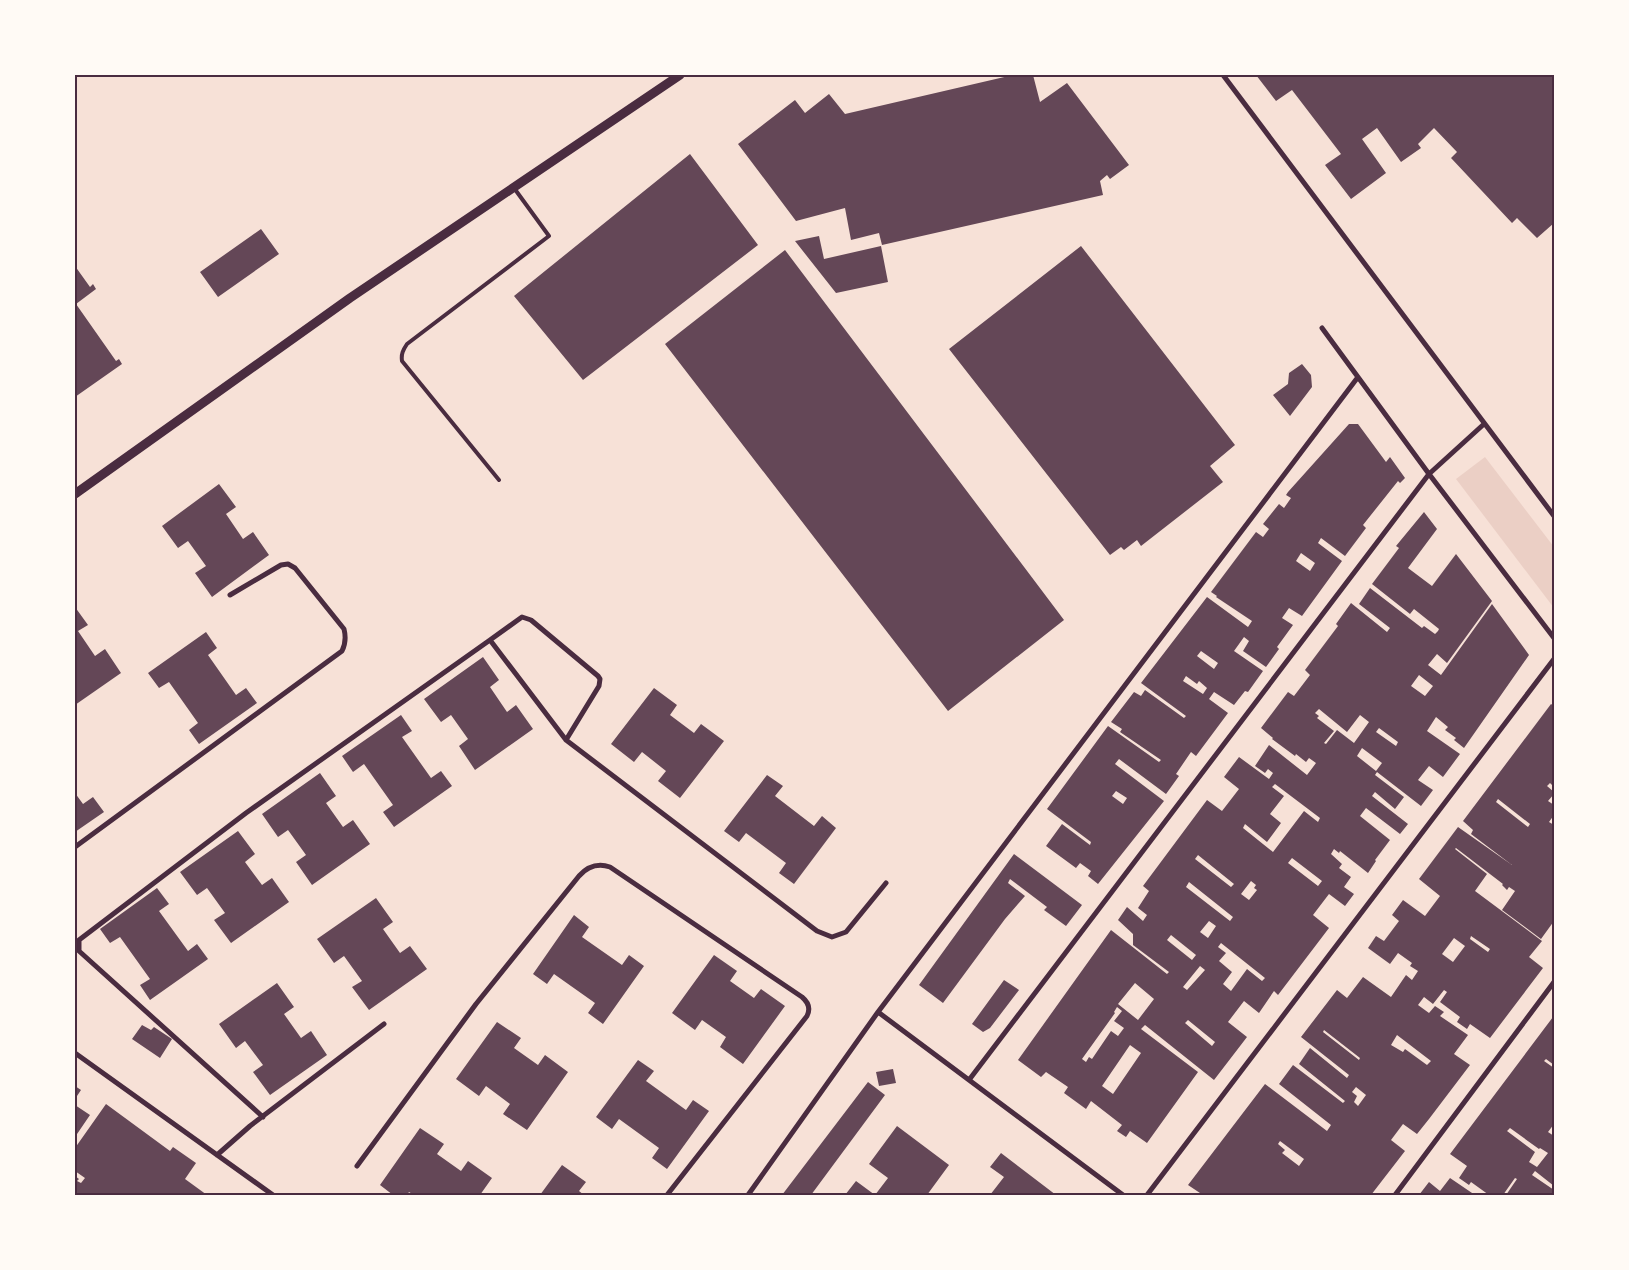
<svg xmlns="http://www.w3.org/2000/svg" width="1629" height="1270" font-family="'DejaVu Sans',sans-serif">
<style>
.green{fill:#ebcfc5}
.building{fill:#644757;fill-rule:evenodd}
.lines{fill:none;stroke-linecap:round;stroke-linejoin:round}
.service{stroke:#4a2c40;stroke-width:4}
.minor{stroke:#4a2c40;stroke-width:5}
.tertiary{stroke:#4a2c40;stroke-width:9}
.neatline{fill:none;stroke:#4a2c40;stroke-width:2}
</style>
<rect width="100%" height="100%" fill="#f7e1d7"/>
<!-- green -->
<path class="green" d="M1485,457L1554,547V608L1456,479Z"/>
<!-- building -->
<path class="building" d="M1013,75H1033L1040,102L1067,83L1129,165L1110,179L1107,175L1100,181L1103,195L882,245L879,233L851,240L845,208L796,221L738,144L795,100L805,113L829,94L845,114Z
M1256,75H1554V223L1537,238L1517,218L1512,223L1451,158L1457,152L1434,128L1418,144L1421,148L1401,162L1377,128L1362,139L1386,173L1351,199L1325,165L1341,154L1292,90L1276,101Z
M690,154L758,245L583,380L514,296Z
M261,229L279,254L218,297L200,272Z
M819,236L824,259L881,246L888,282L836,293L795,241Z
M1081,246L1235,445L1210,466L1223,482L1141,546L1137,540L1124,550L1121,547L1110,555L949,349Z
M785,250L1064,620L948,711L665,344Z
M75,266L90,287L93,284L96,289L76,304L116,361L119,359L122,364L75,397Z
M1302,364L1311,375L1312,387L1290,416L1273,395L1288,384L1289,373Z
M1349,424H1358L1386,462L1390,457L1405,478L1400,483L1398,481L1363,525L1366,528L1345,556L1321,538L1318,543L1342,561L1302,616L1289,608L1282,618L1293,625L1277,647L1279,649L1266,667L1243,651L1249,641L1244,637L1234,651L1263,671L1248,692L1245,691L1234,705L1214,692L1209,699L1228,713L1196,756L1191,752L1176,774L1179,776L1166,794L1119,759L1115,764L1164,801L1098,884L1088,876L1091,871L1080,863L1076,868L1046,846L1062,824L1090,845L1091,842L1047,809L1108,726L1159,762L1161,760L1120,732L1122,729L1111,722L1134,692L1141,696L1145,690L1184,718L1186,716L1141,683L1207,597L1248,627L1252,621L1216,597L1217,596L1211,592L1256,532L1263,537L1269,529L1263,524L1279,504L1284,508L1291,498L1286,495L1288,492ZM1301,553L1315,563L1310,571L1296,561ZM1201,651L1218,663L1214,669L1197,656ZM1186,676L1197,684L1199,681L1207,688L1203,694L1183,681ZM1116,791L1127,798L1123,804L1112,796Z
M219,484L236,507L226,514L243,539L253,532L269,555L212,597L195,573L206,566L188,541L178,548L162,526Z
M1424,512L1437,529L1408,568L1432,586L1456,554L1492,601L1447,663L1437,654L1428,665L1441,675L1492,604L1529,655L1464,748L1454,740L1456,738L1445,730L1448,727L1436,717L1427,731L1460,754L1443,777L1429,766L1418,780L1433,790L1421,806L1377,772L1375,775L1404,797L1395,809L1375,792L1372,796L1408,824L1400,834L1366,808L1360,816L1390,840L1375,860L1376,861L1368,873L1340,851L1339,853L1334,849L1331,854L1342,864L1339,868L1351,877L1344,887L1354,894L1345,906L1329,894L1313,915L1329,928L1278,995L1274,991L1259,1013L1244,1001L1228,1022L1247,1037L1214,1080L1145,1025L1141,1029L1198,1072L1147,1143L1130,1131L1126,1137L1117,1131L1122,1125L1091,1101L1086,1109L1064,1093L1068,1087L1046,1072L1041,1077L1018,1060L1111,930L1167,974L1169,972L1133,945V934L1118,920L1127,907L1143,921L1147,915L1138,908L1149,891L1143,886L1207,800L1222,811L1239,789L1224,777L1239,757L1269,779L1273,773L1268,769L1265,773L1255,766L1269,745L1307,775L1316,763L1309,758L1306,762L1296,754L1295,756L1272,739L1273,738L1261,728L1288,692L1294,696L1310,675L1305,670L1338,626L1336,624L1351,603L1387,632L1390,628L1359,604L1370,588L1422,628L1424,626L1435,634L1438,631L1439,629L1414,609L1410,614L1372,584L1399,548L1396,546ZM1419,675L1433,686L1425,696L1411,686ZM1319,709L1347,732L1360,715L1369,722L1354,743L1337,730L1326,744L1324,743L1334,731L1317,718L1319,716L1315,713ZM1379,728L1398,742L1396,746L1376,732ZM1362,748L1382,763L1376,771L1357,756ZM1275,784L1320,818L1318,822L1304,811L1273,852L1243,828L1245,824L1267,842L1281,823L1270,814L1284,796L1272,787ZM1198,855L1234,884L1231,887L1195,859ZM1292,858L1322,881L1318,886L1288,863ZM1251,881L1256,885L1254,888L1257,890L1249,900L1241,894ZM1189,882L1233,917L1230,921L1186,887ZM1209,921L1216,926L1208,938L1200,932ZM1171,935L1196,955L1192,960L1167,940ZM1221,943L1265,978L1262,981L1247,969L1231,991L1223,984L1232,972L1219,961L1226,953L1218,947ZM1200,966L1205,970L1187,990L1183,987ZM1135,983L1154,999L1138,1020L1118,1004ZM1117,1007L1122,1011L1114,1021L1124,1028L1118,1036L1111,1031L1092,1059L1089,1057L1086,1062L1082,1059L1115,1013L1114,1012ZM1188,1020L1215,1042L1212,1046L1185,1023ZM1130,1045L1141,1053L1113,1094L1102,1086Z
M75,607L88,625L78,631L95,656L105,649L121,673L75,705Z
M206,632L217,648L208,655L236,695L246,688L257,703L199,744L189,730L198,723L169,682L159,688L148,673Z
M483,657L499,680L490,687L507,712L516,705L533,729L475,770L459,746L468,739L451,715L441,722L424,699Z
M654,688L677,705L670,715L694,733L701,724L724,741L680,798L658,781L666,771L642,752L634,762L611,744Z
M1551,704L1554,706V787L1550,783L1547,786L1554,792V794L1548,801L1554,805V815L1549,822L1554,825V921L1541,939L1502,910L1515,891L1509,887L1507,890L1502,885L1503,884L1456,848L1455,849L1487,874L1475,891L1542,941L1529,957L1543,968L1490,1038L1470,1024L1467,1029L1457,1022L1460,1017L1440,1002L1447,992L1444,990L1433,1004L1424,997L1418,1005L1429,1013L1435,1006L1444,1012L1440,1016L1468,1035L1454,1054L1470,1065L1429,1119L1417,1134L1403,1124L1391,1140L1405,1151L1371,1195H1203L1188,1185L1265,1084L1327,1131L1331,1125L1279,1084L1293,1065L1343,1103L1345,1101L1299,1064L1310,1048L1347,1078L1349,1075L1301,1037L1337,990L1347,998L1363,977L1391,997L1406,975L1412,980L1418,971L1410,966L1412,963L1398,953L1390,964L1368,948L1376,936L1384,941L1399,921L1392,915L1403,900L1425,916L1440,896L1419,879L1458,827L1512,865L1471,834L1473,830L1463,821ZM1498,799L1530,824L1528,827L1496,802ZM1471,936L1490,949L1488,952L1470,939ZM1454,938L1465,946L1453,962L1442,954ZM1324,1030L1360,1058L1359,1060L1323,1032ZM1397,1035L1431,1061L1427,1065L1405,1049L1403,1052L1391,1045ZM1356,1087L1366,1095L1358,1106L1354,1102L1357,1096L1352,1092ZM1280,1141L1304,1159L1299,1166L1282,1153L1285,1150L1278,1144Z
M401,715L412,731L402,737L431,778L441,771L452,786L394,827L383,812L393,805L364,764L353,772L342,756Z
M320,773L336,796L326,803L343,827L353,820L370,844L312,885L296,862L306,855L288,830L278,837L262,814Z
M767,775L783,786L775,796L814,826L822,816L836,828L794,884L779,873L786,863L746,833L739,842L724,831Z
M75,793L83,804L93,797L104,812L75,832Z
M238,831L255,854L245,862L262,885L272,878L289,902L231,943L214,920L225,913L207,888L197,895L180,872Z
M1014,854L1082,905L1066,926L1044,910L1047,907L1010,879L1008,883L1025,896L1005,919L943,1003L919,985Z
M157,888L169,904L159,911L188,951L197,944L208,959L150,1000L140,985L150,979L120,937L110,943L100,929Z
M376,898L393,922L383,929L400,953L410,946L427,969L369,1010L352,987L362,981L344,956L334,963L317,939Z
M574,915L589,927L582,937L622,965L629,955L644,966L603,1024L588,1013L595,1003L554,974L547,984L533,974Z
M714,955L737,971L730,981L754,998L761,989L785,1006L743,1064L720,1047L726,1037L702,1020L695,1030L672,1013Z
M1004,980L1019,990L990,1028L983,1032L972,1024Z
M277,983L294,1007L284,1014L301,1038L311,1031L327,1055L270,1095L253,1072L263,1065L245,1041L236,1048L219,1024Z
M1553,1017L1554,1018V1065L1546,1059L1544,1061L1554,1068V1124L1548,1132L1554,1136V1186L1535,1171L1532,1175L1554,1190V1195H1506L1517,1179L1515,1178L1503,1195H1489L1471,1182L1469,1185L1459,1178L1467,1166L1450,1154ZM1510,1128L1539,1149L1540,1148L1548,1153L1537,1167L1529,1162L1535,1152L1507,1131Z
M497,1022L521,1038L514,1048L538,1065L545,1055L568,1072L527,1130L503,1114L510,1104L486,1086L479,1096L456,1079Z
M142,1025L151,1030L154,1027L172,1039L160,1058L132,1039Z
M638,1060L654,1071L646,1081L686,1110L693,1100L709,1111L667,1169L652,1158L659,1148L619,1119L612,1129L596,1117Z
M893,1069L896,1083L879,1086L876,1072Z
M868,1082L885,1095L811,1195H782Z
M75,1086L81,1090L75,1099Z
M106,1104L170,1151L173,1147L196,1163L185,1179L207,1195H78L75,1193V1176L79,1179L77,1181L81,1183L85,1178L75,1171V1148Z
M75,1105L90,1115L75,1137Z
M897,1126L949,1165L927,1195H845L856,1181L875,1195L888,1178L869,1164Z
M420,1128L444,1144L437,1154L461,1171L468,1161L492,1178L480,1195H414L409,1192L407,1195H393L380,1185Z
M1001,1153L1056,1195H990L1004,1177L990,1167Z
M562,1165L586,1182L579,1191L584,1195H540Z
M1450,1178L1475,1195H1419L1429,1182L1440,1191Z"/>
<g class="lines">
<!-- service -->
<path class="service" d="M499,480L402,361C401,354 403,350 407,344L549,236L514,188"/>
<!-- minor -->
<path class="minor" d="M1223,75L1554,516
M1322,328L1429,474L1554,638
M490,640L522,617L531,620L598,676L600,679L599,686L566,740
M75,847L342,651C346,643 346,637 344,629L295,568L288,564L281,565L230,595
M878,1012L1123,1195
M75,1053L273,1195
M969,1080L1429,474L1484,424
M263,1117L79,951V940L246,813L490,640L566,740L817,931L832,937L846,932L886,883
M217,1155L250,1126L384,1024
M357,1166L476,1004L579,876C588,866 598,863 610,867L802,997C808,1002 811,1008 807,1016L667,1195
M748,1195L878,1012L1358,377
M1147,1195L1554,659
M1395,1195L1554,982"/>
<!-- tertiary -->
<path class="tertiary" d="M75,494L350,298L680,75"/>
</g>
<!-- border -->
<rect width="1629" height="1270" fill="none" stroke="#fffaf5" stroke-width="152"/>
<rect x="76" y="76" width="1477" height="1118" class="neatline"/>
</svg>
